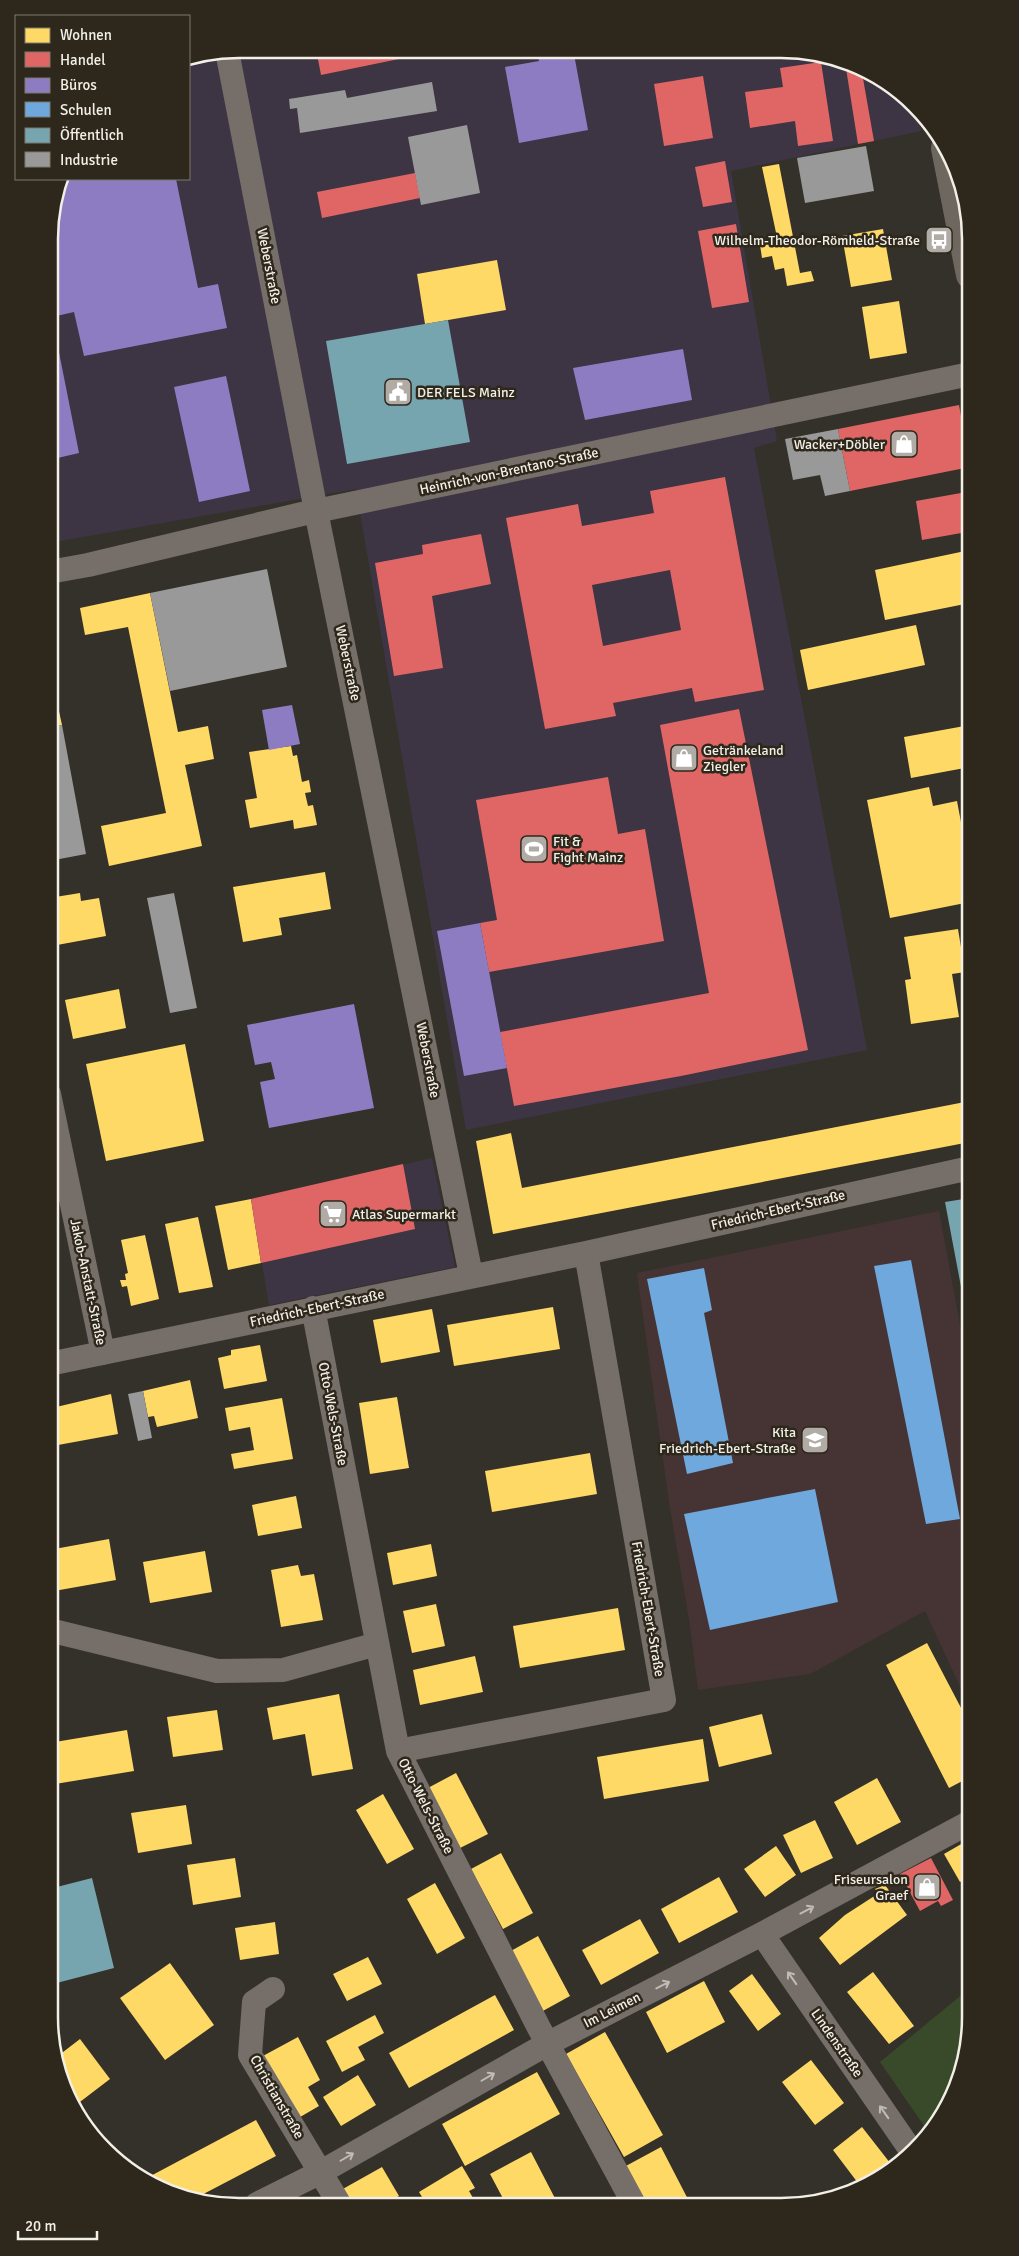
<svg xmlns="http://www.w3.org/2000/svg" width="1019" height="2256" font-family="Signika,sans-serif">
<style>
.commercial{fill:#3d3543}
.education{fill:#463434}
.green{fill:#384a29}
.homes{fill:#ffd966}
.shops{fill:#e06666;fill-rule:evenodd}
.offices{fill:#8e7cc3}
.schools{fill:#6fa8dc}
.public{fill:#76a5af}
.industry{fill:#999}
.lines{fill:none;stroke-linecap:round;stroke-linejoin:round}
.street{stroke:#756e69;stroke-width:24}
.secondary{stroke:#6e6760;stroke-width:28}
.oneway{stroke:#c0bbb5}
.labels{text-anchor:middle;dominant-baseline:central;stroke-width:5;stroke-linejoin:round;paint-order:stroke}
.poi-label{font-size:14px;fill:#f2efe7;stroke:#2e281c;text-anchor:end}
.street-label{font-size:14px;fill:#f2efe7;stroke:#2e281c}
.rim{fill:none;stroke:#f2efe7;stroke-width:2.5}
</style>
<rect width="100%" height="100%" fill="#34312a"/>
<!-- commercial -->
<path class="commercial" d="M238,49L817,52L865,68L906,96L916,107L921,131L731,171L777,441L754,448L867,1050L466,1130L356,489L49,543V226L62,179H189V59Z
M432,1158L455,1267L269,1305L251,1199Z"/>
<!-- education -->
<path class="education" d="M939,1211L970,1379V1708L925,1611L810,1674L698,1690L690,1625L669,1502L637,1273Z"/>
<!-- green -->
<path class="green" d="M970,1988V2030L956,2090L929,2133L880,2062Z"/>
<!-- homes -->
<path class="homes" d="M779,164L800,273L811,271L814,281L787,286L784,268L775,270L772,256L762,258L760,245L778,242L762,167Z
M883,229L892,280L851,287L842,236Z
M497,260L506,310L425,324L417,274Z
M899,301L907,353L870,359L862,307Z
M970,550V603L885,620L875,570Z
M150,593L178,732L208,726L214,759L185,765L202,846L109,866L101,826L166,813L128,627L85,635L80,608Z
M916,625L925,665L808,690L800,650Z
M49,666L62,725L49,727Z
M970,725V767L911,778L904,737Z
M291,746L293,756L297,755L302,782L309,780L311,792L305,793L308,806L313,805L317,825L294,829L293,820L250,828L245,800L257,798L249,752Z
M929,787L933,806L957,801L970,870V902L890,918L867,800Z
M325,872L331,909L279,918L282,935L243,942L233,887Z
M80,893L81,901L99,898L106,936L57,945L49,898Z
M958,929L965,972L952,974L959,1017L911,1024L905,980L911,979L904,937Z
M119,989L126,1028L73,1039L65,1000Z
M185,1044L204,1141L106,1161L86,1064Z
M970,1101V1142L493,1234L476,1141L511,1133L522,1188Z
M251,1199L261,1263L228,1270L215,1206Z
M198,1217L213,1287L179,1293L165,1224Z
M145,1235L159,1299L131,1306L127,1286L122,1287L120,1280H126L125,1274L128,1273L121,1240Z
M553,1307L560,1349L454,1366L447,1325Z
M432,1309L440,1352L381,1363L373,1320Z
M260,1345L267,1381L224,1389L218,1358L231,1355V1350Z
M190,1380L198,1418L157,1427L154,1416L148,1417L143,1391Z
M111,1394L118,1434L58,1445L52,1408Z
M397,1397L409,1468L370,1474L359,1403Z
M282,1398L293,1459L234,1469L231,1454L254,1450L250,1427L229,1431L225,1408Z
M590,1453L597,1494L492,1512L485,1471Z
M296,1496L302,1528L258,1536L252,1505Z
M109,1539L116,1580L54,1591L49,1550Z
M431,1544L437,1576L393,1585L387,1553Z
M205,1551L212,1592L150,1603L143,1562Z
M298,1565L301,1576L314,1574L323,1620L281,1627L271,1570Z
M436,1604L445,1646L412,1653L403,1611Z
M618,1608L625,1650L520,1668L513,1626Z
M927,1643L970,1725V1777L949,1788L886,1665Z
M475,1656L483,1692L420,1705L413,1670Z
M339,1694L353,1769L312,1776L305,1734L273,1740L267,1708Z
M217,1710L223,1750L173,1757L167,1717Z
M762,1714L772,1754L719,1767L709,1727Z
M127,1730L134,1771L49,1785V1743Z
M703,1739L709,1781L604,1799L597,1757Z
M456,1773L488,1834L458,1849L426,1789Z
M877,1778L901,1822L857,1845L834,1802Z
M383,1794L414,1849L387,1864L356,1810Z
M186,1805L192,1844L138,1853L131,1813Z
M815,1820L833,1858L801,1873L783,1835Z
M970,1839V1877L960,1882L944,1854Z
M776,1846L796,1875L765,1897L744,1869Z
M501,1853L533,1913L503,1929L471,1869Z
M235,1858L241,1897L193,1905L187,1865Z
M719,1877L738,1912L679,1943L661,1909Z
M435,1883L465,1938L437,1954L407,1899Z
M885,1885L907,1915L840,1965L819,1938L845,1915L879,1893L875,1889Z
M640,1919L659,1953L601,1985L582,1950Z
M275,1922L279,1954L240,1960L235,1928Z
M538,1936L570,1996L541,2012L509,1952Z
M368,1957L382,1984L347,2001L333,1974Z
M170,1963L214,2025L165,2060L120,1998Z
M873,1972L914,2026L889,2044L847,1992Z
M752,1974L781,2014L758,2031L729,1991Z
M704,1981L725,2022L667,2053L646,2012Z
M495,1995L514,2030L409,2088L389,2053Z
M375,2015L384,2033L358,2047L365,2060L342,2072L326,2041Z
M605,2032L663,2135L624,2157L566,2054Z
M298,2037L320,2080L308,2087L319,2106L295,2120L261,2057Z
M80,2039L110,2079L72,2108L54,2059Z
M811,2060L844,2103L815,2125L782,2082Z
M537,2072L560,2114L465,2166L442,2124Z
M358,2075L376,2105L341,2126L323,2097Z
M256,2120L276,2156L192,2200L154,2188L143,2180Z
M862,2127L894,2168L886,2175L861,2187L833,2150Z
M661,2147L692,2207L644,2206L624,2167Z
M531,2152L546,2181L559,2206H507L490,2174Z
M462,2166L475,2188L469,2191L477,2205H427L419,2192Z
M382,2167L399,2196L383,2205H349L341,2190Z"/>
<!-- shops -->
<path class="shops" d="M316,49L438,50V51L321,75Z
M821,62L833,141L798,146L795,121L750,128L745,92L783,87L780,68Z
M845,62L861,67L874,141L858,144Z
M703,76L713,138L664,146L654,84Z
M725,161L732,202L703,207L695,167Z
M415,173L420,198L322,218L317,192Z
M736,224L749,302L712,308L698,231Z
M959,405L970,467L850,491L838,429Z
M725,477L764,690L695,702L692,688L613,703L616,716L545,729L506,518L578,504L582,526L654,513L650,491ZM670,570L681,630L603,646L592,585Z
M961,493L967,532L922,540L916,501Z
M481,534L491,584L432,596L443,668L394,676L375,563L423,554L422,545Z
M739,709L808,1050L681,1076L514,1106L500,1032L709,993L660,725Z
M608,777L618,834L645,829L664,941L489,972L480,923L497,920L476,800Z
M403,1164L415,1229L261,1263L251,1199Z
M931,1858L953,1900L941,1906L938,1901L920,1911L900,1874Z"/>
<!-- offices -->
<path class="offices" d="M537,51H569L570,55L574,54L588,130L519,143L505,67L539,61Z
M73,179H176L198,288L218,284L227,328L84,356L74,312L52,317L79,453L49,460V226L61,181Z
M683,349L692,400L585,420L573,368Z
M226,376L250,491L199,502L174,387Z
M292,705L300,744L269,750L262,710Z
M480,923L507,1068L464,1076L437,931Z
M354,1004L374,1108L269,1128L260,1082L275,1079L271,1062L255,1065L247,1025Z"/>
<!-- schools -->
<path class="schools" d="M911,1260L960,1519L926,1524L874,1266Z
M704,1268L712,1310L704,1313L733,1463L687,1474L647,1279Z
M815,1489L838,1602L710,1630L684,1514Z"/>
<!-- public -->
<path class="public" d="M448,320L470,442L347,464L326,341Z
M970,1198V1329H969L945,1202Z
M92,1878L114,1968L49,1985V1889Z"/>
<!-- industry -->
<path class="industry" d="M432,82L437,111L300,133L297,108L290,109L289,99L345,90L347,98Z
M467,125L480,193L421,205L408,137Z
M866,146L874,191L805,203L797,158Z
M838,429L850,491L825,496L820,475L793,480L785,439Z
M267,569L287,667L170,691L150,593Z
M62,725L86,854L49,861V727Z
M174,893L197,1008L170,1013L147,898Z
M143,1391L152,1438L138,1441L128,1394Z"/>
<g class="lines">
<!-- street -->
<path class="street" d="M227,51L316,511L471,1275
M49,572L88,565L302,514L970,374
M49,1094L103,1353
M313,1308L398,1751L539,2028L635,2206
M49,1364L586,1253L970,1168
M49,1630L217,1671L283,1670L377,1644
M398,1751L664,1700L586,1253
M762,1934L912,2152
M273,1989L254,2002L250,2055L340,2205
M257,2204L321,2172L547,2044L762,1934L970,1822"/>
<!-- secondary -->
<path class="secondary" d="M945,148L970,275"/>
</g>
<!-- one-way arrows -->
<defs><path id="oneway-shaft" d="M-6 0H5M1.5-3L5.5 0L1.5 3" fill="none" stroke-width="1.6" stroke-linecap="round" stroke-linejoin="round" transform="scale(1.25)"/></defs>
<g class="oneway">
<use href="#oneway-shaft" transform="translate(807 1910) rotate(-28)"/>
<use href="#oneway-shaft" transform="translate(792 1978) rotate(-125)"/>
<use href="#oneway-shaft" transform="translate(663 1985) rotate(-27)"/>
<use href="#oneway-shaft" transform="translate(488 2077) rotate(-30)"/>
<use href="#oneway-shaft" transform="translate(884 2112) rotate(-125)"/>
<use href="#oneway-shaft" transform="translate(347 2157) rotate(-30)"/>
</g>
<!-- icons -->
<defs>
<symbol id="bus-square" viewBox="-11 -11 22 22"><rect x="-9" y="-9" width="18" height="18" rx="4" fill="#b0aca5" stroke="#2e281c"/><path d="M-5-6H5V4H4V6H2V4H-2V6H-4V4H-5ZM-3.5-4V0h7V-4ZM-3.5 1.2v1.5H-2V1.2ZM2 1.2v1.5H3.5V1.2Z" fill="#fff"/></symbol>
<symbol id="civic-square" viewBox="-11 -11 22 22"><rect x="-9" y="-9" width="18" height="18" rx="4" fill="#b0aca5" stroke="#2e281c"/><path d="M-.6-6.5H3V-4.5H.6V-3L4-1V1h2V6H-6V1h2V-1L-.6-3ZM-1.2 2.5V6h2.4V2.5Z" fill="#fff"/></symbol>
<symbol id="shop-square" viewBox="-11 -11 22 22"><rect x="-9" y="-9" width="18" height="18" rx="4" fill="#b0aca5" stroke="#2e281c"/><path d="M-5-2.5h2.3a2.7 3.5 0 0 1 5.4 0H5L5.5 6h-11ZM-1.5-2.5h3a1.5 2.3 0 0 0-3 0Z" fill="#fff"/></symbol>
<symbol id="stadium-square" viewBox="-11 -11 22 22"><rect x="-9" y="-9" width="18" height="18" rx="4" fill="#b0aca5" stroke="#2e281c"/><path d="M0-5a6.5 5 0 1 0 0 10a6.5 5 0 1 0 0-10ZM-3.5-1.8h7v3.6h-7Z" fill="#fff"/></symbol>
<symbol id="supermarket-square" viewBox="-11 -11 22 22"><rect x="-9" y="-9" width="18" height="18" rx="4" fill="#b0aca5" stroke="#2e281c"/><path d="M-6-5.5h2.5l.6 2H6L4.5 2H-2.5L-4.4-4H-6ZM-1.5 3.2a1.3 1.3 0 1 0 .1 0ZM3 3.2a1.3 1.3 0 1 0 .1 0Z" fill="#fff"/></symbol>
<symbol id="school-square" viewBox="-11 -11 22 22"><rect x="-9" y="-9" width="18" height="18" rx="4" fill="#b0aca5" stroke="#2e281c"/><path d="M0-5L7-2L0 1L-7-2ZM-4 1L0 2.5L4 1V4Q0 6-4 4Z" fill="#fff"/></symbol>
</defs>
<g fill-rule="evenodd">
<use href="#bus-square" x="923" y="224" width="32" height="32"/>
<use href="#civic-square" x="382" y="376" width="32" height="32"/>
<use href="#shop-square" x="888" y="428" width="32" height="32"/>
<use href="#shop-square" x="668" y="742" width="32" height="32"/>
<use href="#stadium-square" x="518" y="833" width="32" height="32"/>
<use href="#supermarket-square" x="317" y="1198" width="32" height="32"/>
<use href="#school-square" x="799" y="1424" width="32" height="32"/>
<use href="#shop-square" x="911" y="1871" width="32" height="32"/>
</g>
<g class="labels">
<!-- poi labels -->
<g class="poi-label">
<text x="920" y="240">Wilhelm-Theodor-Römheld-Straße</text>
<text x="417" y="392" text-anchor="start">DER FELS Mainz</text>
<text x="885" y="444">Wacker+Döbler</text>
<text x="703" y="750" text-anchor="start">Getränkeland<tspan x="703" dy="16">Ziegler</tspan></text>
<text x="553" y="841" text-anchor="start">Fit &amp;<tspan x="553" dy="16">Fight Mainz</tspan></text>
<text x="352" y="1214" text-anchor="start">Atlas Supermarkt</text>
<text x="796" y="1432">Kita<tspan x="796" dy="16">Friedrich-Ebert-Straße</tspan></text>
<text x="908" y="1879">Friseursalon<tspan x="908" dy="16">Graef</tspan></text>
</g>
<!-- street labels -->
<g class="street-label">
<text transform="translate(269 266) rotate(79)">Weberstraße</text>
<text transform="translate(509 471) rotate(-12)">Heinrich-von-Brentano-Straße</text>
<text transform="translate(348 663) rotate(78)">Weberstraße</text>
<text transform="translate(428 1060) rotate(79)">Weberstraße</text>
<text transform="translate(778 1210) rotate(-13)">Friedrich-Ebert-Straße</text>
<text transform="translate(88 1282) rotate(78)">Jakob-Anstatt-Straße</text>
<text transform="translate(317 1308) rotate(-12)">Friedrich-Ebert-Straße</text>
<text transform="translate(333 1414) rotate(79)">Otto-Wels-Straße</text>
<text transform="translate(648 1609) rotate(80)">Friedrich-Ebert-Straße</text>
<text transform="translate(426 1806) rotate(63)">Otto-Wels-Straße</text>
<text transform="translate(612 2010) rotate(-27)">Im Leimen</text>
<text transform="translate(837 2043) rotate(55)">Lindenstraße</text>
<text transform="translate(277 2097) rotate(60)">Christianstraße</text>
</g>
</g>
<!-- crop -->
<path d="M0 0H1019V2256H0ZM239 58H781A181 181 0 0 1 962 239V2017A181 181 0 0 1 781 2198H239A181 181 0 0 1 58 2017V239A181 181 0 0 1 239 58Z" fill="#2e281c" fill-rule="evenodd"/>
<path class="rim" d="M239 58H781A181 181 0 0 1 962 239V2017A181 181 0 0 1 781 2198H239A181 181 0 0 1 58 2017V239A181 181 0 0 1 239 58Z"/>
<!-- legend -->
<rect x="15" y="15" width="175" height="165" fill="#2e281c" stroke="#7c786d"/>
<rect x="25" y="28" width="25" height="15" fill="#ffd966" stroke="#7c786d"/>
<text x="60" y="40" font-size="15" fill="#f2efe7">Wohnen</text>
<rect x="25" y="52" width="25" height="15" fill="#e06666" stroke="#7c786d"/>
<text x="60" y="65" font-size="15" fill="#f2efe7">Handel</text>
<rect x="25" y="78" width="25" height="15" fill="#8e7cc3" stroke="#7c786d"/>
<text x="60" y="90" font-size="15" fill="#f2efe7">Büros</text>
<rect x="25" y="102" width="25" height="15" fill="#6fa8dc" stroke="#7c786d"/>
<text x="60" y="115" font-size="15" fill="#f2efe7">Schulen</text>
<rect x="25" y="128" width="25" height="15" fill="#76a5af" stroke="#7c786d"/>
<text x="60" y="140" font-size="15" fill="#f2efe7">Öffentlich</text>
<rect x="25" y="152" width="25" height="15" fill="#999999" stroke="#7c786d"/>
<text x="60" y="165" font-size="15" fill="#f2efe7">Industrie</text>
<!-- scale -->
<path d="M18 2231v8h79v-8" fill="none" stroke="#f2efe7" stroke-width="2.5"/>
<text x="25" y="2231" font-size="15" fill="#f2efe7" stroke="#2e281c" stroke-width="4" paint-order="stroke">20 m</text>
</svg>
